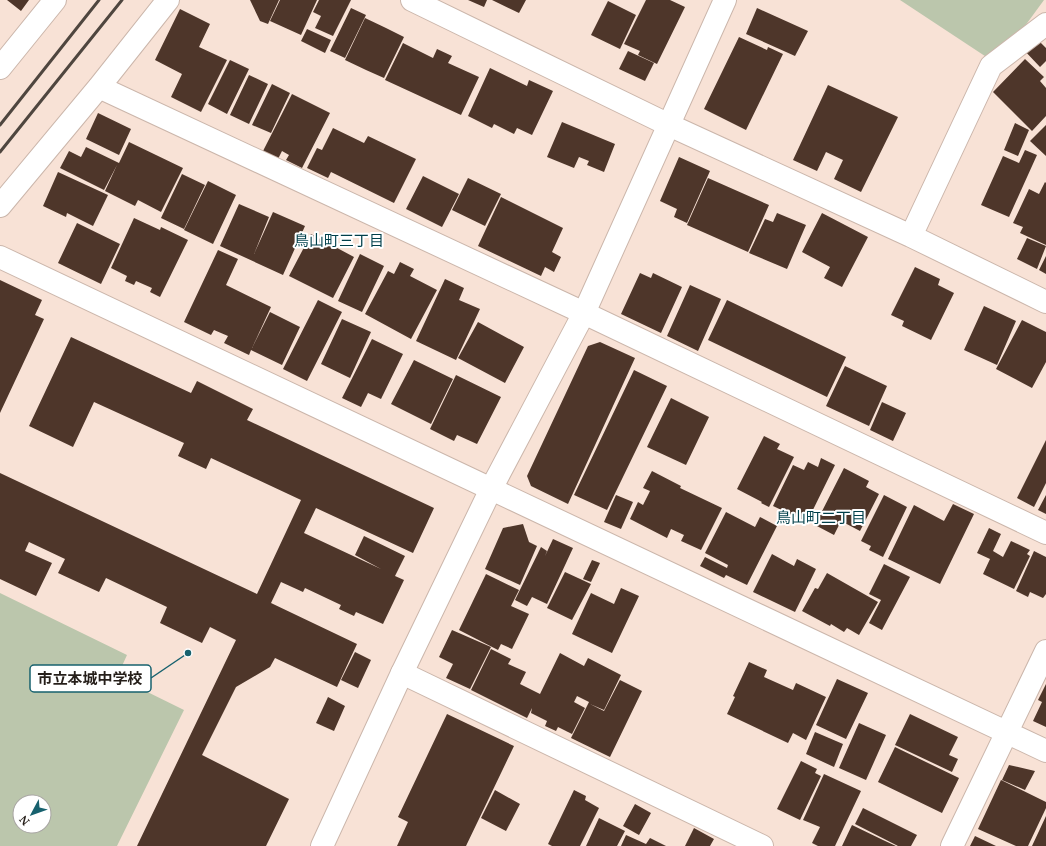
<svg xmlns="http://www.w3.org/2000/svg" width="1046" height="846" font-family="'Noto Serif','Noto Sans JP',serif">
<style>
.green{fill:#bbc6ac;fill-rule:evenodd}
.building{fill:#4e362a}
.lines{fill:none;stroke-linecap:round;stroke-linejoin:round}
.minor-casing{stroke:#cbb6ab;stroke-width:24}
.tertiary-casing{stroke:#cbb6ab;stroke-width:24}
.minor{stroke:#fff;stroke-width:22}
.tertiary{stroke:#fff;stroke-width:22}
.rail{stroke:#4f463f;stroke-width:3}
.labels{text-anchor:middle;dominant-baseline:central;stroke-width:4;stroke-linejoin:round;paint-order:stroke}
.neighbourhood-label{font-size:15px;fill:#003f4a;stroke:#fff}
.leader{fill:none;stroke:#17616e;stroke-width:1.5}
.callout-dot{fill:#17616e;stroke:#fff;stroke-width:1.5}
.callout{fill:#fff;stroke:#17616e;stroke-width:1.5}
.callout-label{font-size:15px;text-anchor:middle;font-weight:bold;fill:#261f1a}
</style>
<rect width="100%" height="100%" fill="#f8e2d6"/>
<!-- green -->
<path class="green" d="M900,0H1044L997,64Z
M0,593L127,655L117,677L184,710L117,846H0ZM20,802H44V826H20Z"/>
<!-- building -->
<path class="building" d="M7,0H29L21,11Z
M250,0H279L268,24L260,21Z
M280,0H317L301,35L270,21Z
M319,0H351L333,36L315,28L321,16L313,12Z
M468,0H487L484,7Z
M492,0H526L519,13Z
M646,0H670L685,7L657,64L638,55L640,51L624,44Z
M608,1L636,15L620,49L591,35Z
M351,8L366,15L345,58L330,51Z
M757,8L808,31L795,56L746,34Z
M180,9L210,24L199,47L227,60L201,112L171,97L182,74L155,60Z
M365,18L386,28L366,70L345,60Z
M386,28L404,37L384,78L366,70Z
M307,29L331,40L325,53L301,41Z
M739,37L767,50L768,47L783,54L746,130L704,109Z
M1035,37L1046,48V61L1040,67L1022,48Z
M403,43L433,58L437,49L452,56L448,63L479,77L461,115L385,80Z
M628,51L654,63L645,81L619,69Z
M1025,59L1044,77L1040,81L1046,88V116L1032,131L993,92Z
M230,60L249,69L227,114L208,104Z
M490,68L527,86L529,80L553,91L532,135L517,128L514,134L494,124L492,128L468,116Z
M249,75L268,84L249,124L230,115Z
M272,84L290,93L271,133L252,125Z
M828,85L898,117L861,192L834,179L843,160L826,152L817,171L793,160Z
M292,94L330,113L302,168L286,160L289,155L282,151L278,159L263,151Z
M98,113L131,129L119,155L86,139Z
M562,122L615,144L604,172L587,165L589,161L579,157L574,168L547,157Z
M1015,123L1029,130L1018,156L1004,150Z
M1046,125V156L1030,141Z
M333,128L364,143L368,136L416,159L394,203L331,172L328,178L307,168L317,148L322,150Z
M129,142L183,168L161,212L138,200L135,206L105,191L117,165L104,190L60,168L69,151L81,157L86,147L119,163Z
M1025,150L1037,155L1009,217L981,205L1003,156L1019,163Z
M679,157L710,171L687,223L674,217L677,209L660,201Z
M58,172L108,195L93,226L67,213L66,217L43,206Z
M182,174L205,185L184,229L161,218Z
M423,176L459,194L442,227L406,209Z
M468,178L501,194L485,226L452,210Z
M708,178L769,205L748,252L687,225Z
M208,181L236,195L213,244L184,230Z
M1045,182L1046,183V245L1020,233L1023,227L1013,223L1029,189L1039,194Z
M501,197L563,228L552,252L561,257L554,272L545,267L541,276L478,246Z
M239,204L269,217L254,254L273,212L305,226L283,275L220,246Z
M777,213L806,225L787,269L749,253L765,219L773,222Z
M822,213L868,237L842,287L824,278L830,267L802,252Z
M134,218L160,230L161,227L188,240L160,297L150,292L152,288L136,281L134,285L125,281L127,276L111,268Z
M77,223L120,244L101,284L58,263Z
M311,234L354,257L333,298L289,276Z
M1027,238L1046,246L1037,269L1017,259Z
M218,250L238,259L226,285L271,307L252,348L270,312L300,327L282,365L251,350L249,355L224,343L228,336L214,330L211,335L184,322Z
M360,254L384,266L362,312L338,301Z
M1046,256V274L1039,270Z
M400,262L414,269L410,276L437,290L411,339L365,314L388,271L394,274Z
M915,267L940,279L938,285L954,293L931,340L902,326L904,321L891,315Z
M640,273L651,278L653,273L682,287L661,333L621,314Z
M445,279L464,288L459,300L480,309L456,360L416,341Z
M0,280L42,300L35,315L44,319L0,413Z
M690,285L721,299L698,351L667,336Z
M318,300L342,312L307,381L283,369Z
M727,300L846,357L827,397L708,340Z
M984,306L1016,321L997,365L964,350Z
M342,319L371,332L350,378L321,364Z
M1022,320L1046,332V362L1032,388L996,369Z
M478,322L524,347L505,383L458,358Z
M71,337L191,393L197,381L253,409L247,420L434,508L413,553L316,508L304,533L381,569L355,555L364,536L405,556L395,576L404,580L383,624L356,612L354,616L339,609L341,605L305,588L303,592L281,582L271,603L357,644L337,687L275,658L270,667L236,687L202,755L289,799L266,846H137L236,640L210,627L202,643L160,623L167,607L106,578L99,592L58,573L65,559L29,542L25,551L52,563L36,596L0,579V473L257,594L301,500L211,458L206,469L178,456L184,443L94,402L73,447L29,426Z
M372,339L403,354L381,399L368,393L361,407L342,398Z
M600,342L635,358L568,504L531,486L527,476L588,346Z
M414,360L453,379L431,424L391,404Z
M845,366L887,386L869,426L826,406Z
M634,370L667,386L607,510L574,495Z
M456,375L501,397L477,444L457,435L454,441L430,429Z
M671,398L709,417L686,465L647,447Z
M882,402L906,413L893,441L870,430Z
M764,436L780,444L777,449L794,457L769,507L761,503L762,502L737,489Z
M1046,440V483L1034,507L1017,498Z
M821,458L835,465L807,522L773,506L793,465L804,470L808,462L818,467Z
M844,468L869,481L866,487L879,494L860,531L841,521L834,535L815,525Z
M652,471L681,486L680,488L722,508L701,550L681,541L684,535L671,529L667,538L630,519L638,502L643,505L650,491L643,488Z
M616,495L633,502L621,529L604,522Z
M884,495L907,507L883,557L869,550L871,546L861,541Z
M1046,495V514L1038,510Z
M953,504L974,514L940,584L888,559L914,505L944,521Z
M726,512L755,527L760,517L777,526L747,585L726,575L724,578L700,566L705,557L727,568L728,565L705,553Z
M523,524L529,542L537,546L520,585L485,569L503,528Z
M989,528L1001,534L993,551L1003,557L1011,541L1030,550L1027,554L1030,556L1014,589L983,574L990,559L977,553Z
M553,539L573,548L547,604L532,597L527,606L515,600L541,547L547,551L545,556Z
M1034,551L1046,557V594L1043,598L1030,592L1028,597L1016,591Z
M772,554L794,566L797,559L816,569L795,612L753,592Z
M592,560L600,563L591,582L583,579Z
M884,564L910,577L882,630L869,623L881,600L869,594Z
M565,572L591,584L572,620L547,608Z
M827,573L878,602L859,635L847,628L844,632L831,624L830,626L802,611L815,588L818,589Z
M486,574L519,590L511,606L529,614L512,649L501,644L498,650L459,630Z
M621,588L639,596L612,653L572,634L591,593L614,604Z
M452,630L491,647L470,689L446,678L453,664L439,657Z
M491,649L511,659L508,664L526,672L520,684L540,694L560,653L584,666L588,658L621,675L604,710L590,704L604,711L620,680L642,691L610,757L571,738L589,702L577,696L574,702L585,708L572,734L558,727L556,731L545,726L547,721L531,713L532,708L527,718L471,690Z
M355,652L371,660L358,688L341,680Z
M749,662L767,670L764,677L793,690L796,683L826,697L806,740L793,733L788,743L727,714L735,697L733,696Z
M837,679L868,693L846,739L816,725Z
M1046,684V727L1033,721L1042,702L1038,700Z
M328,697L345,706L334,731L316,723Z
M447,714L514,746L466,846H397L408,822L398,817Z
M910,714L958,737L949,755L958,759L952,772L895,745Z
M859,723L886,735L866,780L839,768Z
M815,732L843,744L834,767L806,754Z
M895,747L959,778L942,813L878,782Z
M801,761L817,769L815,773L821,776L800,820L777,809Z
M1009,765L1035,771L1025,790L1002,780Z
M824,774L861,791L835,846H818L812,843L820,827L803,820Z
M1001,780L1046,802V808L1028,846H1016L978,829Z
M495,790L520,804L506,831L481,818Z
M574,790L586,796L585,800L599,808L580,846H552L548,844Z
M635,804L651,813L639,835L623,826Z
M863,808L917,835L911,846H898L855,824Z
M1046,816V846H1032Z
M599,818L625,831L617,846H586Z
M852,825L883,840L896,846H842Z
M694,828L714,839L710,846H685Z
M626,835L646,844L650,838L666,846H621Z
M975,836L996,846H970Z"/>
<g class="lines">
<defs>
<path id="minor" d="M412,0L669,125L911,236L1046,302
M0,68L55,0
M99,87L584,313L1046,533
M0,206L99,87L168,0
M911,236L991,66L1046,24
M0,257L1046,751
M402,673L762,846
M952,846L1046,651"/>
<path id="tertiary" d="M322,846L402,673L491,489L584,313L725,0"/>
</defs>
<!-- minor casing -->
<use href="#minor" class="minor-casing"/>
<!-- tertiary casing -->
<use href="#tertiary" class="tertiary-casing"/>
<!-- minor -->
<use href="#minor" class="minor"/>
<!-- tertiary -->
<use href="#tertiary" class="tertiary"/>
<!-- rail -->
<path class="rail" d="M0,125L99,0
M0,152L122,0"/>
</g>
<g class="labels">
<!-- neighbourhood labels -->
<g class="neighbourhood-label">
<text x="339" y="240">鳥山町三丁目</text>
<text x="821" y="517">鳥山町二丁目</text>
</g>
</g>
<!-- callouts -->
<path class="leader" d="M188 653L151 678"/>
<circle class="callout-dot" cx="188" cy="653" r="4"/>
<rect class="callout" x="30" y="665" width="121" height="27" rx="4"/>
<g class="callout-label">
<text x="90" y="684">市立本城中学校</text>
</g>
<!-- north arrow -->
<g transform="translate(32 814) rotate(229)"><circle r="19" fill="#ffffff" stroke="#a8a5a3"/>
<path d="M0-3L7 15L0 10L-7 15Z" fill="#17616e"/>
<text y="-6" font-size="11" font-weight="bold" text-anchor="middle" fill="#261f1a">N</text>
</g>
</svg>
